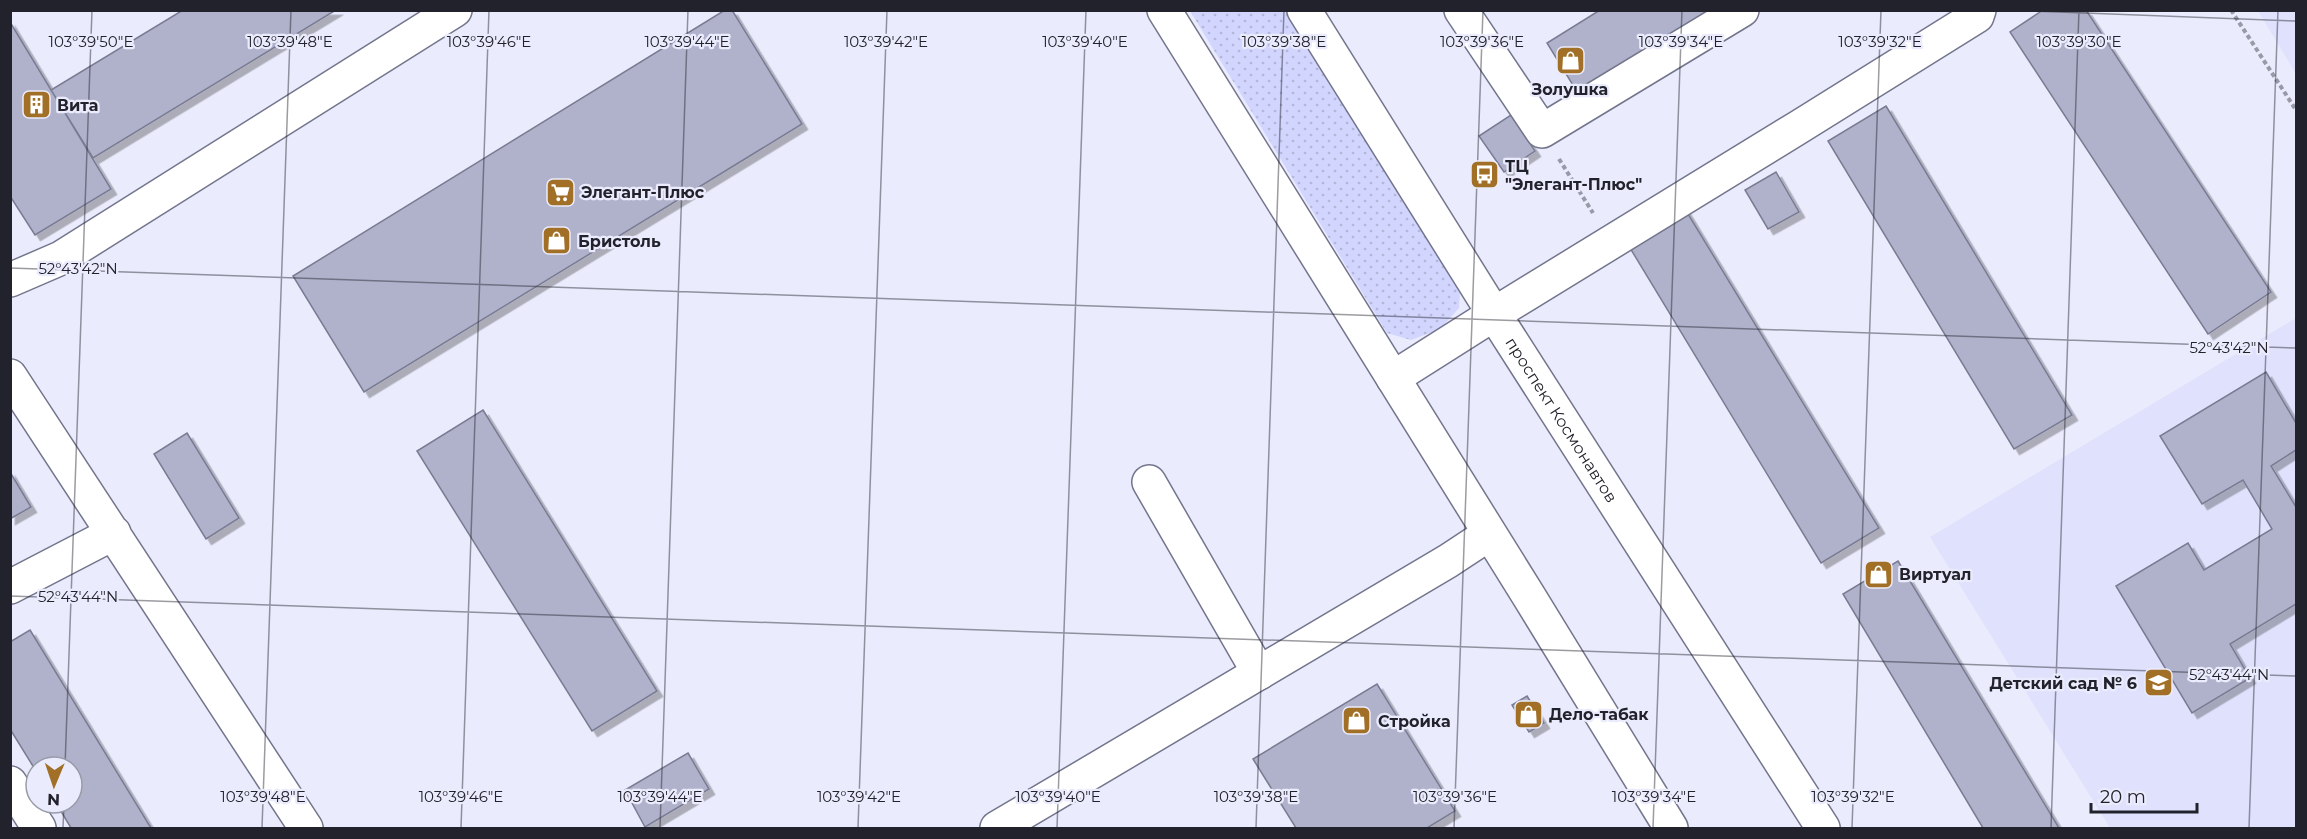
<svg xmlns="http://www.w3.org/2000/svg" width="2307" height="839" font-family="Montserrat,sans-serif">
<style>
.built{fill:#e0e2fd}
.green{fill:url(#green-dots)}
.building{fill:#b0b2cb;stroke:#797b92;stroke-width:1.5;filter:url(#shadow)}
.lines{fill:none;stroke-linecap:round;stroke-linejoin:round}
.minor-casing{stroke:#73758c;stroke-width:36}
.major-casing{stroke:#73758c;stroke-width:36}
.path{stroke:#9999a8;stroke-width:4;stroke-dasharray:4.5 3;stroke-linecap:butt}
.minor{stroke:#fff;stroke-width:33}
.major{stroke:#fff;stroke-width:33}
.ticks{fill:none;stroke:#22222c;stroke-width:1.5;stroke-opacity:0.45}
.labels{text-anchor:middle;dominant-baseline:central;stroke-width:4.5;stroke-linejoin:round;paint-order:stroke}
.poi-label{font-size:16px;font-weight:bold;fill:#22222c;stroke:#eaebfc;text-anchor:start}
.street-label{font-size:16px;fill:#22222c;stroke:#eaebfc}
.ticks-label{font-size:15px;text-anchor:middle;fill:#22222c;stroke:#eaebfc;stroke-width:4.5;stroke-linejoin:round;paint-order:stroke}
</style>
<defs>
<pattern id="green-dots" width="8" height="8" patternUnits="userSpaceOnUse" patternTransform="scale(1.5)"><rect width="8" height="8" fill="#d2d5fe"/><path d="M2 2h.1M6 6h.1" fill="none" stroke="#b4b7da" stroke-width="1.8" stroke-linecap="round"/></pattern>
<filter id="shadow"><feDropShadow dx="5.5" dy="5.5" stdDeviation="0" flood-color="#0004"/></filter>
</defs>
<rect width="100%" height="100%" fill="#eaebfc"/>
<!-- built -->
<path class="built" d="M2258,11H2296V74Z
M2296,318V828H2110L1930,537Z"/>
<!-- green -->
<path class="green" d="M1190,11H1292L1460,288L1459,308L1440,329L1411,340L1387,333Z"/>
<!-- building -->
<path class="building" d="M183,10H336L93,158L51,90Z
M725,10H732L802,124L364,392L293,276Z
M1600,10H1718L1579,95L1547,43Z
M2043,10H2086L2271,292L2208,334L2010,32Z
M10,22L111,189L35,235L10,196Z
M1886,106L2072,415L2014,449L1828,141Z
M1511,115L1535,151L1504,172L1479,136Z
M1776,172L1799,212L1768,229L1745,190Z
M1685,209L1879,528L1821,563L1627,243Z
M2266,372L2296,423V450L2271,466L2296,507V604L2230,644L2250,678L2192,713L2116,586L2188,543L2204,570L2272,529L2243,480L2202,504L2160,436Z
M483,410L657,691L592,731L417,451Z
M187,433L239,518L206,539L154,454Z
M10,472L31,507L10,519Z
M1898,561L2059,828H1983L1843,594Z
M30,630L151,828H71L56,803H72V767H36V771L10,729V642Z
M1377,684L1455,811L1427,828H1296L1253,759Z
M1527,696L1544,723L1529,732L1512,705Z
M688,753L709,789L645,827L625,790Z"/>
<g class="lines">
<defs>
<path id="minor" d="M1461,10L1542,131L1742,10
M10,280L61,258L455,10
M1494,314L1799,127L1977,16L1979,10
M10,376L306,828
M1149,482L1259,673
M10,587L114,533
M10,783L39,828"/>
<g id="major">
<path d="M1164,10L1530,598L1671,828"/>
<path id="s1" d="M1304,10L1494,314L1823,828"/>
<path d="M1393,378L1494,314"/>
<path d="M997,828L1448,561L1489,534"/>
</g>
</defs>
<!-- minor casing -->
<use href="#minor" class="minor-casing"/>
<!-- major casing -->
<use href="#major" class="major-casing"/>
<!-- path -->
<path class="path" d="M2231,10L2296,110
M1559,159L1593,213"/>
<!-- minor -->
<use href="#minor" class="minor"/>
<!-- major -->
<use href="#major" class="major"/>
</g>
<!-- ticks -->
<path class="ticks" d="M2002,10L2296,21M10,268L2296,348M10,596L2296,676M65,767L92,10M63,828L64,803M262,828L291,10M461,828L489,10M660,828L688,10M858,828L887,10M1057,828L1086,10M1256,828L1284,10M1454,828L1483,10M1653,828L1682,10M1852,828L1881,10M2051,828L2079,10M2249,828L2278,10"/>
<!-- icons -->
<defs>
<symbol id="shop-square" viewBox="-11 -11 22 22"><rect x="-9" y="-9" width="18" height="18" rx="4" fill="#a26f26" stroke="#eaebfc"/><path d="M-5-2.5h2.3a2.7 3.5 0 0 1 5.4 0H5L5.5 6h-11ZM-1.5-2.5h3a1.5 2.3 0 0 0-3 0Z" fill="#fff"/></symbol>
<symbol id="building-square" viewBox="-11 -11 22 22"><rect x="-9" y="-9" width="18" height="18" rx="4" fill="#a26f26" stroke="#eaebfc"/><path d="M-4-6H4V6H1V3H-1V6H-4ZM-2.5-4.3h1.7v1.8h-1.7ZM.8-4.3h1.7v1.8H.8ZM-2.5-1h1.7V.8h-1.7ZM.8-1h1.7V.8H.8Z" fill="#fff"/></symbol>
<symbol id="bus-square" viewBox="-11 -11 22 22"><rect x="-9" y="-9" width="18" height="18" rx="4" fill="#a26f26" stroke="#eaebfc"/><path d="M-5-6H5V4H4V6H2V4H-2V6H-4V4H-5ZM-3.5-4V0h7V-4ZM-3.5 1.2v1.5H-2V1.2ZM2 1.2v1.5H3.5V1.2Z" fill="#fff"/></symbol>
<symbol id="supermarket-square" viewBox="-11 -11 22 22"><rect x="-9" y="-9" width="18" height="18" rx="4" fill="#a26f26" stroke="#eaebfc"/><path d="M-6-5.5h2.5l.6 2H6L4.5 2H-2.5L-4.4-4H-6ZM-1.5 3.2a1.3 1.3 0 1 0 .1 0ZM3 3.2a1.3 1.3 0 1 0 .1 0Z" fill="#fff"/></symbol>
<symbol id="school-square" viewBox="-11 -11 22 22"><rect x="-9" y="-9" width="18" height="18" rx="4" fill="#a26f26" stroke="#eaebfc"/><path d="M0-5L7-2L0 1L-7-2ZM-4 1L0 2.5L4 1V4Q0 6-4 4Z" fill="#fff"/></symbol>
</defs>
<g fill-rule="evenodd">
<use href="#shop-square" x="1554" y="44" width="33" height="33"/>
<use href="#building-square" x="20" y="88" width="33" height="33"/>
<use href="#bus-square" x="1468" y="158" width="33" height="33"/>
<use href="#supermarket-square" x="544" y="176" width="33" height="33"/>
<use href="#shop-square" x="540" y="224" width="33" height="33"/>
<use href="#shop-square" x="1862" y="558" width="33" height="33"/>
<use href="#school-square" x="2142" y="666" width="33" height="33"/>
<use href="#shop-square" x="1512" y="698" width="33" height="33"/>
<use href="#shop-square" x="1340" y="704" width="33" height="33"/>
</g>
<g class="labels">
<!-- poi labels -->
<g class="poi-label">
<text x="1570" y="89" text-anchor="middle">Золушка</text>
<text x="57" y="105">Вита</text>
<text x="1505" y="166">ТЦ<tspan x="1505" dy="18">"Элегант-Плюс"</tspan></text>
<text x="581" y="192">Элегант-Плюс</text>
<text x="578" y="241">Бристоль</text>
<text x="1899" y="574">Виртуал</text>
<text x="2137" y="683" text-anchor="end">Детский сад № 6</text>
<text x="1549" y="714">Дело-табак</text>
<text x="1378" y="721">Стройка</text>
</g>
<!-- street labels -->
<g class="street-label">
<text stroke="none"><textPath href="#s1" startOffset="484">проспект Космонавтов</textPath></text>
</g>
</g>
<g class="ticks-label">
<text x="91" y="47">103°39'50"E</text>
<text x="290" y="47">103°39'48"E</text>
<text x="489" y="47">103°39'46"E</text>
<text x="687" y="47">103°39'44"E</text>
<text x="886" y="47">103°39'42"E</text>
<text x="1085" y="47">103°39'40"E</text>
<text x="1284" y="47">103°39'38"E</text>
<text x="1482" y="47">103°39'36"E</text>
<text x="1681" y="47">103°39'34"E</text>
<text x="1880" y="47">103°39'32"E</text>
<text x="2079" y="47">103°39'30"E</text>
<text x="78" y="274">52°43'42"N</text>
<text x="2229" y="353">52°43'42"N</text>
<text x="78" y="602">52°43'44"N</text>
<text x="2229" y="680">52°43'44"N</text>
<text x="263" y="802">103°39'48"E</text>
<text x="461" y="802">103°39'46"E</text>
<text x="660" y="802">103°39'44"E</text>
<text x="859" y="802">103°39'42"E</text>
<text x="1058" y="802">103°39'40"E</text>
<text x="1256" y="802">103°39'38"E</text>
<text x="1455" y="802">103°39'36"E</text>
<text x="1654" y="802">103°39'34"E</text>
<text x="1853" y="802">103°39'32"E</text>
</g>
<!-- border -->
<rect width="2307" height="839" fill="none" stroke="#22222c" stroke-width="24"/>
<!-- north arrow -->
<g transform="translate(54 785) rotate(182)"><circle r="28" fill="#eaebfc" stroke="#9a9ba9" stroke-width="1.5"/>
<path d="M0-4.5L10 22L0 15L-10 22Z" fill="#a26f26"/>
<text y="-9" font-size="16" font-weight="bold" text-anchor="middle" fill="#22222c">N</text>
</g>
<!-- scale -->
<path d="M2091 803v9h106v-9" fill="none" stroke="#22222c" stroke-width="3"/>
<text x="2100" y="803" font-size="18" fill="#22222c" stroke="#eaebfc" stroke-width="4.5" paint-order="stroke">20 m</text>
</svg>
